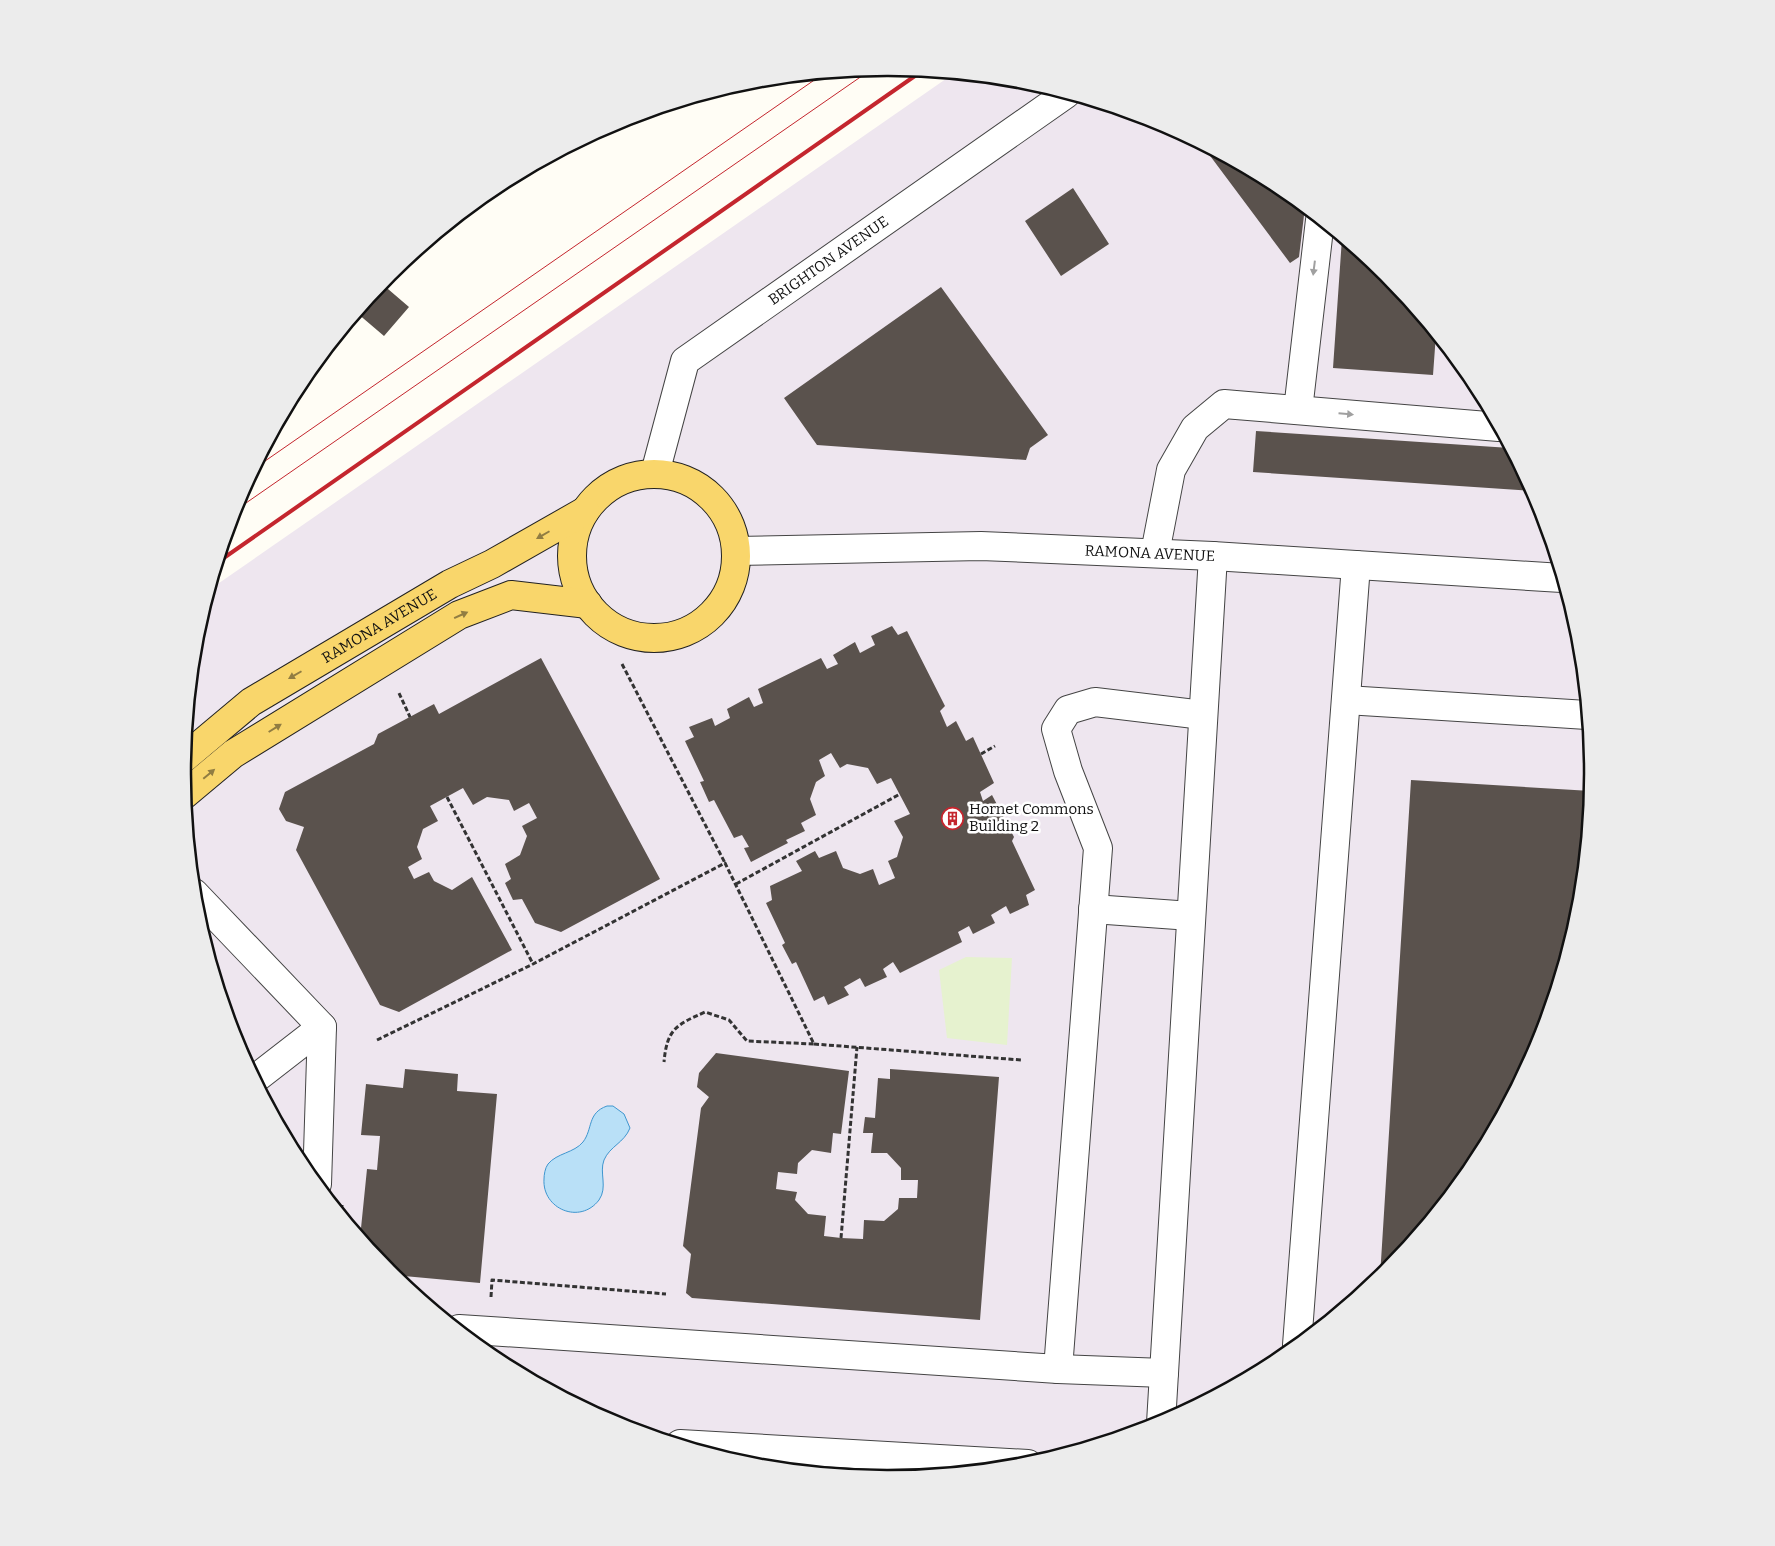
<svg xmlns="http://www.w3.org/2000/svg" width="1775" height="1546" font-family="Bitter,serif">
<style>
.industrial{fill:#eee6ef}
.pitch{fill:#e6f2cf}
.water{fill:#b9e0f7;stroke:#3f96cf}
.building{fill:#5a524d}
.lines{fill:none;stroke-linecap:round;stroke-linejoin:round}
.minor-casing{stroke:#444;stroke-width:30}
.major-casing{stroke:#222;stroke-width:30}
.path{stroke:#333;stroke-width:3;stroke-dasharray:5 2.5;stroke-linecap:butt}
.minor{stroke:#fff;stroke-width:28}
.major{stroke:#f9d66b;stroke-width:28}
.tram{stroke:#c4262e;stroke-width:1}
.rail{stroke:#c4262e;stroke-width:4}
.oneway{fill:#a0a0a0}
.oneway2{fill:#917d42}
.labels{text-anchor:middle;dominant-baseline:central;stroke-width:5;stroke-linejoin:round;paint-order:stroke}
.street-label{font-size:15px;fill:#111;stroke:#fff}
.poi-label{font-size:15px;fill:#111;stroke:#fff;text-anchor:start}
.rim{fill:none;stroke:#111;stroke-width:2.5}
</style>
<rect width="100%" height="100%" fill="#fffdf5"/>
<!-- industrial -->
<path class="industrial" d="M953,74L1025,81L1158,121L1280,187L1387,274L1474,381L1539,503L1579,636L1593,773L1579,911L1539,1043L1474,1165L1386,1272L1279,1360L1157,1425L1025,1465L887,1478L750,1465L617,1425L495,1359L388,1272L301,1165L236,1043L196,910L182,773L196,635L209,590Z"/>
<!-- pitch -->
<path class="pitch" d="M966,957L1012,958L1007,1045L947,1038L939,970Z"/>
<!-- water -->
<path class="water" d="M607,1106H613L624,1114L630,1128C624,1143 610,1146 604,1160C599,1173 608,1187 599,1200C580,1225 542,1209 544,1179C544,1175 545,1168 548,1164C557,1153 574,1153 583,1142C593,1129 587,1113 607,1106Z"/>
<!-- building -->
<path class="building" d="M1202,145L1280,187L1305,207L1299,257L1290,263Z
M1073,188L1109,244L1061,276L1025,221Z
M1342,238L1387,274L1436,334L1433,375L1333,368Z
M381,283L409,307L384,336L357,313Z
M941,287L1048,435L1030,448L1026,460L817,445L784,398Z
M1256,431L1510,448L1533,491L1253,472Z
M892,626L898,635L907,631L945,706L940,711L947,727L956,721L966,741L973,737L994,783L980,792L983,801L992,795L1014,837L1012,841L1035,890L1026,895L1029,905L1010,914L1006,906L991,915L995,923L973,934L969,926L958,932L962,942L900,973L893,962L883,969L887,977L865,987L860,978L844,987L849,995L828,1005L824,996L814,1001L796,962L792,964L782,945L785,943L766,903L772,900L770,886L802,871L796,861L815,851L819,858L836,851L843,868L860,874L873,869L879,885L895,878L888,861L897,857L903,837L894,821L910,814L891,778L877,784L868,768L847,764L840,768L831,753L819,760L825,776L816,782L810,799L816,815L801,823L805,831L786,840L788,843L751,862L744,848L749,847L742,835L734,838L714,800L709,802L700,782L704,781L685,741L694,737L689,727L712,718L715,726L730,718L727,709L749,697L754,707L763,703L758,689L821,658L827,669L838,664L833,655L855,642L860,653L875,645L871,636Z
M541,658L660,879L561,932L535,923L522,899L513,900L505,883L511,879L505,864L520,855L527,836L522,826L537,818L529,803L514,811L509,800L487,797L473,805L463,788L430,806L438,821L423,829L417,847L422,859L408,867L414,879L429,872L434,881L452,890L472,877L512,950L399,1012L380,1005L296,850L304,827L286,821L279,809L285,792L374,744L378,734L434,704L439,714Z
M1411,780L1591,791L1579,911L1539,1043L1474,1165L1386,1272L1380,1277Z
M716,1053L849,1071L841,1134L833,1133L831,1153L812,1150L798,1163L797,1174L778,1172L776,1189L797,1192L795,1200L808,1214L826,1216L824,1236L841,1238L863,1239L864,1220L884,1221L898,1209L899,1198H917L918,1180H901V1168L887,1153H871L873,1133H863L865,1117L875,1118L878,1078L890,1079V1069L999,1077L980,1320L692,1298L686,1293L691,1254L683,1246L701,1108L709,1097L697,1087L699,1073Z
M405,1069L458,1074L457,1091L497,1094L480,1283L393,1275L360,1238L367,1169L377,1170L380,1136L361,1135L366,1084L403,1088Z"/>
<g class="lines">
<defs>
<g id="minor">
<path d="M1298,410L1320,220"/>
<path id="s1" d="M655,473L685,361L1066,94"/>
<path id="s2" d="M736,551L981,546L1213,556L1562,578"/>
<path d="M1155,553L1171,470L1195,428L1224,404L1499,427"/>
<path d="M1346,700L1587,715"/>
<path d="M194,893L322,1027L255,1079"/>
<path d="M1093,909L1191,916"/>
<path d="M317,1184L322,1027"/>
<path d="M459,1329L1058,1369L1098,848L1068,771L1056,729L1068,710L1095,702L1203,715"/>
<path d="M1297,1345L1356,565"/>
<path d="M1058,1369L1164,1373"/>
<path d="M1161,1423L1213,556"/>
<path d="M680,1444L1028,1464"/>
</g>
<g id="major">
<circle cx="654" cy="556" r="82"/>
<path id="s3" d="M183,759L251,702L450,584L492,564L585,511"/>
<path d="M184,795L233,754L459,615L511,595L588,604"/>
</g>
</defs>
<!-- minor casing -->
<use href="#minor" class="minor-casing"/>
<!-- major casing -->
<use href="#major" class="major-casing"/>
<!-- path -->
<path class="path" d="M622,664L725,863
M399,693L410,717
M981,754L995,746
M447,797L533,964
M736,884L900,794
M377,1040L533,964L725,863L814,1044L747,1041L729,1020L705,1012C676,1025 667,1029 664,1062
M814,1044L1021,1060
M342,1214V1205
M841,1238L857,1047
M491,1297L492,1280L666,1294"/>
<!-- minor -->
<use href="#minor" class="minor"/>
<!-- major -->
<use href="#major" class="major"/>
<!-- tram -->
<path class="tram" d="M255,468L823,74
M233,512L872,69"/>
<!-- rail -->
<path class="rail" d="M218,562L922,71"/>
</g>
<!-- one-way arrows -->
<defs><path id="oneway-solid" d="M-6-.8H1V-3.2L6.5 0L1 3.2V.8H-6Z" transform="scale(1.25)"/></defs>
<g class="oneway">
<use href="#oneway-solid" transform="translate(1314 268) rotate(97)"/>
<use href="#oneway-solid" transform="translate(1346 414) rotate(5)"/>
</g>
<g class="oneway2">
<use href="#oneway-solid" transform="translate(543 535) rotate(150)"/>
<use href="#oneway-solid" transform="translate(461 615) rotate(-24)"/>
<use href="#oneway-solid" transform="translate(295 675) rotate(150)"/>
<use href="#oneway-solid" transform="translate(275 728) rotate(-32)"/>
<use href="#oneway-solid" transform="translate(209 774) rotate(-40)"/>
</g>
<!-- icons -->
<defs>
<symbol id="building-ring" viewBox="-11 -11 22 22"><circle r="9.5" fill="#fff" stroke="#c4262e" stroke-width="1.5"/><path d="M-4-6H4V6H1V3H-1V6H-4ZM-2.5-4.3h1.7v1.8h-1.7ZM.8-4.3h1.7v1.8H.8ZM-2.5-1h1.7V.8h-1.7ZM.8-1h1.7V.8H.8Z" fill="#c4262e"/></symbol>
</defs>
<g fill-rule="evenodd">
<use href="#building-ring" x="940" y="806" width="25" height="25"/>
</g>
<g class="labels">
<!-- street labels -->
<g class="street-label">
<text stroke="none"><textPath href="#s1" startOffset="291">BRIGHTON AVENUE</textPath></text>
<text stroke="none"><textPath href="#s2" startOffset="414">RAMONA AVENUE</textPath></text>
<text stroke="none"><textPath href="#s3" startOffset="238">RAMONA AVENUE</textPath></text>
</g>
<!-- poi labels -->
<g class="poi-label">
<text x="969" y="809">Hornet Commons<tspan x="969" dy="17">Building 2</tspan></text>
</g>
</g>
<!-- crop -->
<path d="M0 0H1775V1546H0ZM887 76H888A696 696 0 0 1 1584 772V774A696 696 0 0 1 888 1470H887A696 696 0 0 1 191 774V772A696 696 0 0 1 887 76Z" fill="#ececec" fill-rule="evenodd"/>
<path class="rim" d="M887 76H888A696 696 0 0 1 1584 772V774A696 696 0 0 1 888 1470H887A696 696 0 0 1 191 774V772A696 696 0 0 1 887 76Z"/>
</svg>
